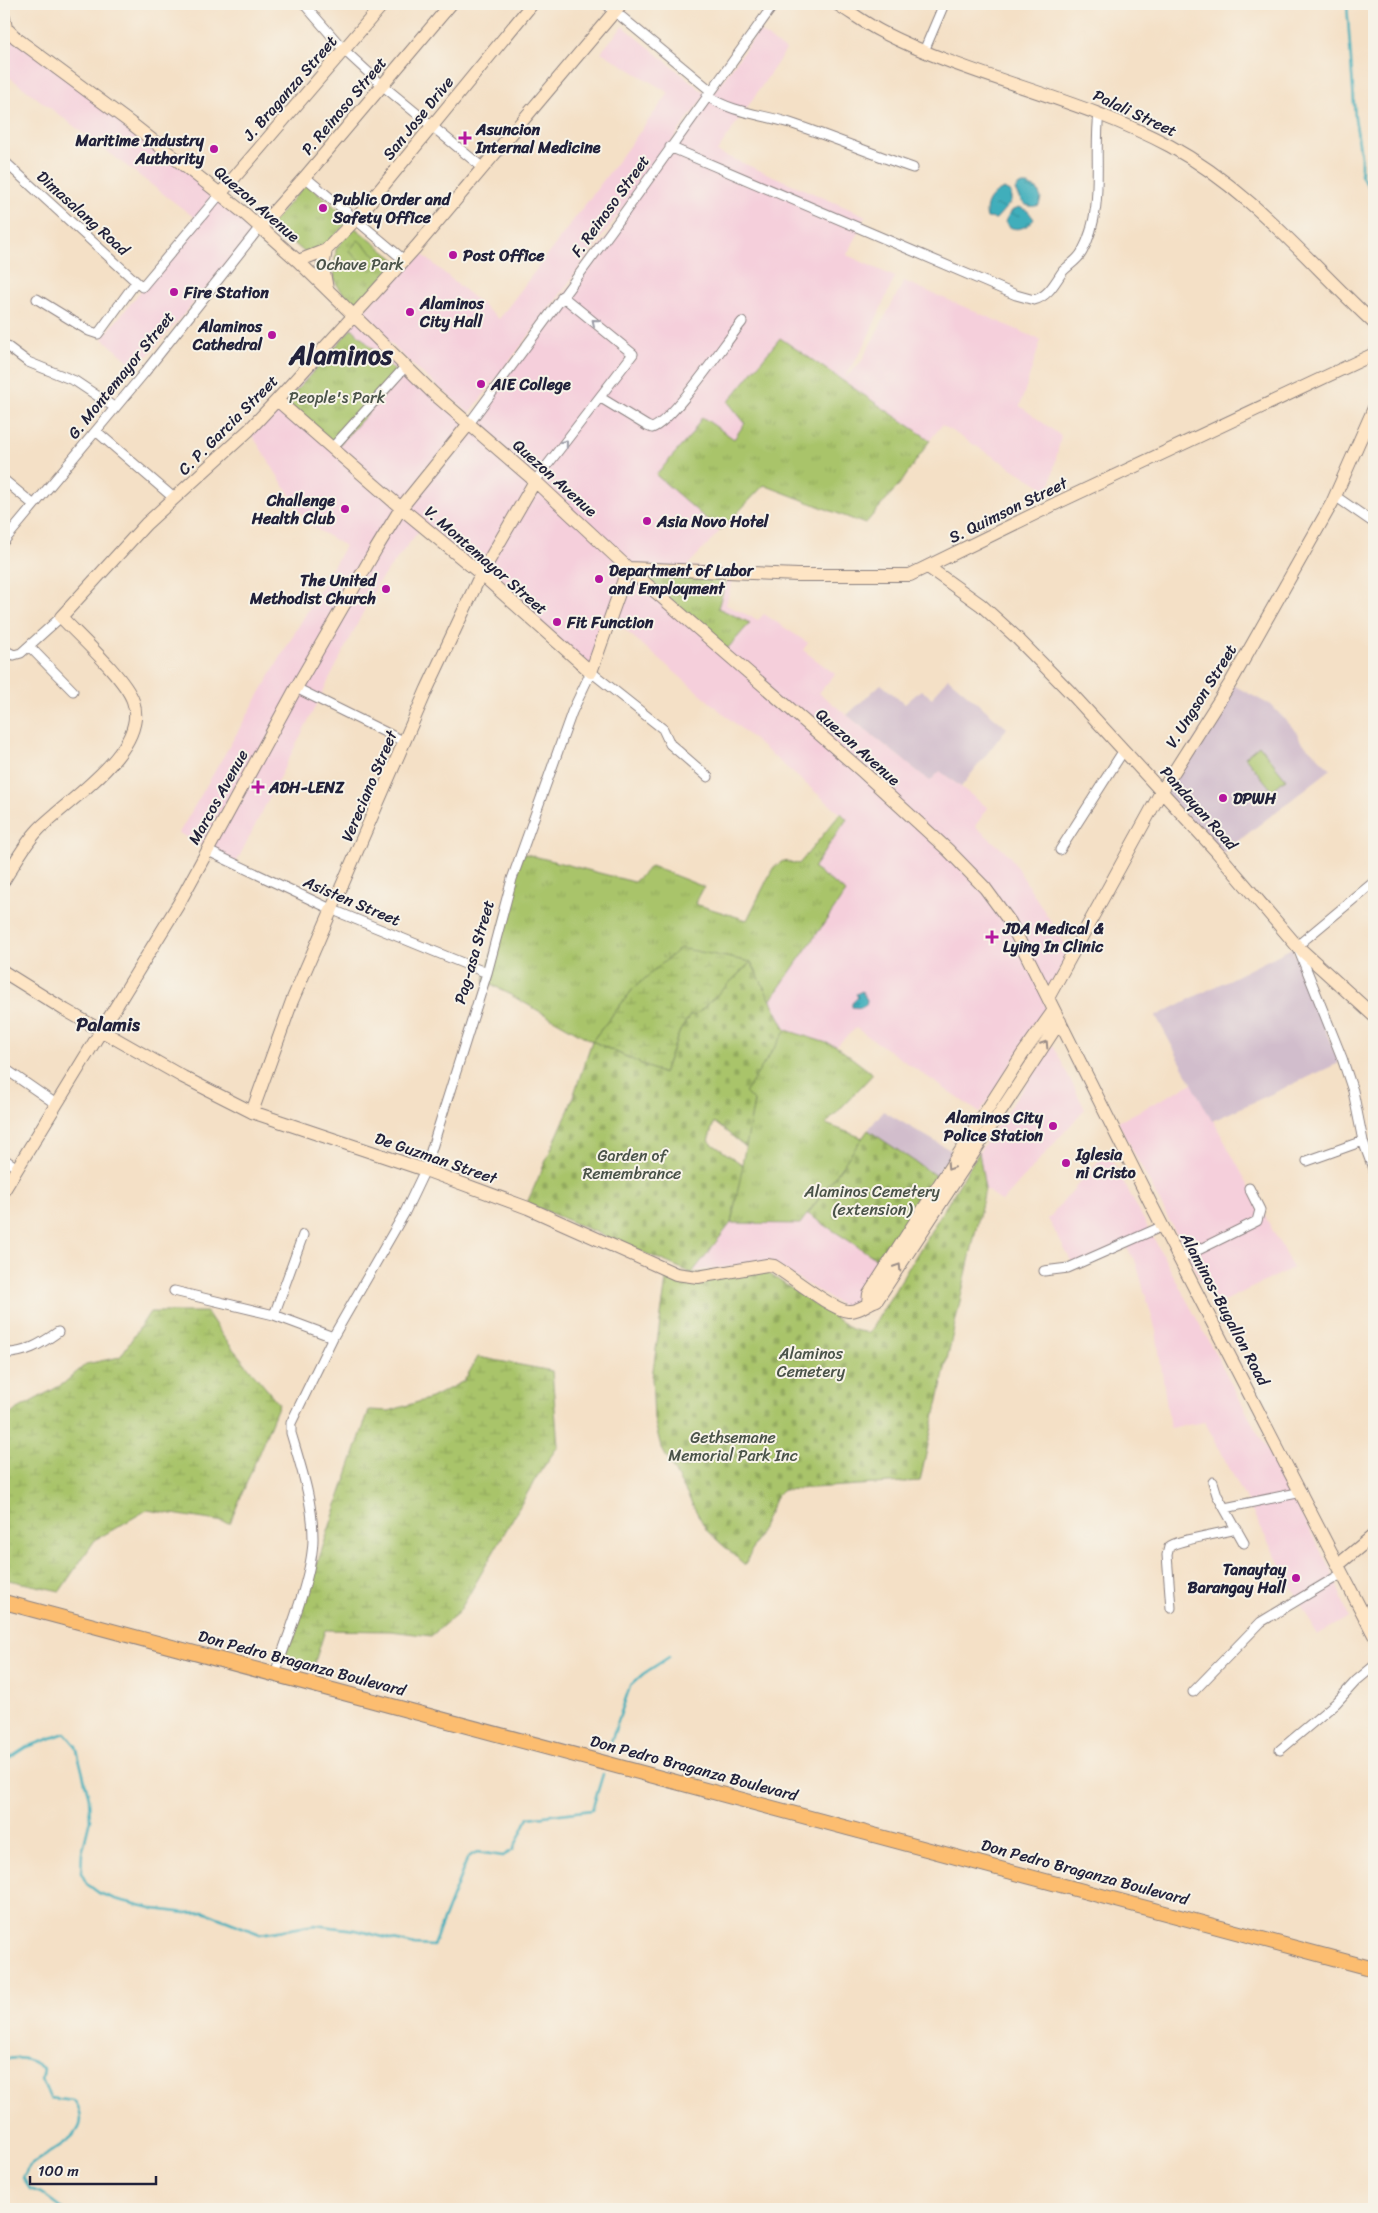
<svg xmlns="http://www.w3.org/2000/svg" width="1378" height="2213" font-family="Sriracha,sans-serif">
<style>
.built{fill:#f5cfdb}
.industrial{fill:#d1bdcc}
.grass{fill:url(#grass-tufts);stroke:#667352}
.wetland{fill:url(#wetland-marsh);stroke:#667352}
.cemetery{fill:url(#cemetery-stones);stroke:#667352}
.garden{fill:#a9c46a;stroke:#667352}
.water{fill:url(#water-ripples);stroke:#30687b}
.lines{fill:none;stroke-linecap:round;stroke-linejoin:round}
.stream{stroke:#3faebb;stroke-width:2.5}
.street-casing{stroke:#8b8180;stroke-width:11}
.secondary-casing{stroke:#8b8180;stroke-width:14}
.primary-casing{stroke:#8b8180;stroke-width:16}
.street{stroke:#fff;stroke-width:9}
.secondary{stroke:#fee5c5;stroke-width:12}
.primary{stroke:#fcbd6f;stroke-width:14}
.oneway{stroke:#9c9ca7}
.oneway2{stroke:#9b8d87}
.poi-dot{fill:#b5179e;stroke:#f7f3e8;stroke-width:2}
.labels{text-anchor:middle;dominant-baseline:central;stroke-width:4;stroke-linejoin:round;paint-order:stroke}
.street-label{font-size:16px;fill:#22223b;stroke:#f7f3e8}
.poi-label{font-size:16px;font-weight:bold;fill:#22223b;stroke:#f7f3e8;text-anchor:start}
.park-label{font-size:16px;fill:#4a5349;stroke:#f7f3e8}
.quarter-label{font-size:19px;font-weight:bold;fill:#22223b;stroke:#f7f3e8}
.town-label{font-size:26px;font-weight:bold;fill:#22223b;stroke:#f7f3e8}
</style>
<defs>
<pattern id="grass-tufts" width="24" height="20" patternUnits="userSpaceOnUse" patternTransform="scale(1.25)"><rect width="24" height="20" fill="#a9c46a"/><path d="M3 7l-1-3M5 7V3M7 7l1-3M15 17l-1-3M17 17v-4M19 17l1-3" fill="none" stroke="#91a85d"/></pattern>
<pattern id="wetland-marsh" width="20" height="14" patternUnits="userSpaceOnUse" patternTransform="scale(1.25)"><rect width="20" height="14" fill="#a9c46a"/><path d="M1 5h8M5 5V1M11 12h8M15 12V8" fill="none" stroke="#91a85d"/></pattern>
<pattern id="cemetery-stones" width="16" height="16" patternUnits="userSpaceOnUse" patternTransform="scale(1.25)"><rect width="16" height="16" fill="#a9c46a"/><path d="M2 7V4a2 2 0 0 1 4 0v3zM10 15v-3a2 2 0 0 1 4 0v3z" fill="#91a85d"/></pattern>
<pattern id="water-ripples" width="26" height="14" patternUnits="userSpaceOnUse" patternTransform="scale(1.25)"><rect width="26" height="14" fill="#3faebb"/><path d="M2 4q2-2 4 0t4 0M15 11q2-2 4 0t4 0" fill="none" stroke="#348d99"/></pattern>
</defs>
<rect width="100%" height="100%" fill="#f7f3e8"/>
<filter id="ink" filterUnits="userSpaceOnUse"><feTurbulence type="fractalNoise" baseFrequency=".02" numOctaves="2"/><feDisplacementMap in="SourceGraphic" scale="10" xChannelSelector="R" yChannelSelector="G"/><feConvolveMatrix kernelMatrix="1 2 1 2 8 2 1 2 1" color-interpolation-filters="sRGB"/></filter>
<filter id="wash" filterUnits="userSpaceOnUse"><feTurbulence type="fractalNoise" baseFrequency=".0096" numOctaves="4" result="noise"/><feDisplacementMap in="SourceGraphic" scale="20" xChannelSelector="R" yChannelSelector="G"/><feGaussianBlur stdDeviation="1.12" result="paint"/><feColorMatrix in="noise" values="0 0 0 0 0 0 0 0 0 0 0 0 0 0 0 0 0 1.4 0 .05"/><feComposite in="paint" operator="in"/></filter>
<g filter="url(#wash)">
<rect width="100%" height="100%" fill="#f4e0c6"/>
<!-- built -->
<path class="built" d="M623,26L706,94L560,295L470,413L417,369L360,314L417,250L499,319L669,93L601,52Z
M4,30L260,227L137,368L102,338L199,221L4,73Z
M759,31L786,50L717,152L866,216L847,255L895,277L864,346L844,379L861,362L904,281L1041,340L1020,406L1061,436L1049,491L942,425L930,440L780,338L729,402L745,423L734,440L702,417L691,435L657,475L720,531L687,566L735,570L726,605L758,620L764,614L808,643L803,650L835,674L819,693L930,781L940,771L988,808L975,826L1009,855L1070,952L1043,1000L1046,1009L980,1113L856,1028L836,1046L786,1030L770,1001L846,892L813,868L847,819L611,618L591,672L422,527L378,583L235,865L179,833L345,546L308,524L249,430L353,316L468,424Z
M1053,1045L1085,1109L1002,1202L985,1189L979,1152Z
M1193,1083L1293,1268L1214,1306L1118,1122Z
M1107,1151L1331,1570L1349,1617L1317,1635L1205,1422L1170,1428L1156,1331L1136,1263L1125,1245L1075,1268L1048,1219Z
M808,1214L880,1262L852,1305L844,1307L771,1262L694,1271L731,1223L800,1224Z"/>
<!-- industrial -->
<path class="industrial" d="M948,678L1007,728L961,787L940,771L930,781L847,715L881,684L905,704L921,690L932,698Z
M1231,684L1272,706L1296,731L1300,740L1331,769L1219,856L1160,792Z
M1292,948L1339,1063L1212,1121L1156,1016Z
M883,1111L955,1153L939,1178L868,1130Z"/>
<!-- grass -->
<path class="grass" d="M307,183L350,220L329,241L309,256L271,224Z
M354,227L398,262L354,308L335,282L334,272L336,249Z
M352,328L401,377L336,448L286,402Z
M780,338L930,440L903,480L865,524L764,485L720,531L656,475L691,435L702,417L734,439L745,423L728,402Z
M641,574L727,578L718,608L750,623L727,649Z
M841,813L847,819L813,868L846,892L770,1001L751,962L633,989L592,1041L484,980L522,853L634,882L651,866L704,887L695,904L747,920L773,868L783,861L799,864Z
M786,1030L836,1046L873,1074L826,1124L863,1138L800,1224L731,1223L754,1101L744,1093Z"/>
<!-- wetland -->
<path class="wetland" d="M680,948L751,962L680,1031L663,1074L592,1041L633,989Z
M150,1312H207L224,1338L279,1404L230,1523L147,1510L95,1540L60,1591L4,1579V1420L16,1410L63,1384L86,1364L120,1357Z
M478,1357L552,1371L558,1446L536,1478L459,1612L431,1636L391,1631L325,1630L314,1665L281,1658L309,1588L369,1410L389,1411L431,1398L464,1381Z"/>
<!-- cemetery -->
<path class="cemetery" d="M751,962L786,1030L745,1093L754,1101L746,1147L714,1122L708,1141L743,1165L731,1223L692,1273L527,1203L569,1109L592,1041L663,1074L680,1031L690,1015H696Z
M868,1130L939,1178L883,1263L808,1214Z
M979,1152L985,1189L920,1481L782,1490L777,1495L745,1565L707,1531L661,1447L654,1419L652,1377L667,1274L765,1271L853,1330L869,1333Z"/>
<!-- garden -->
<path class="garden" d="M358,240L381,260L371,271L349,251Z
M1259,745L1286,779L1272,790L1245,757Z"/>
<!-- water -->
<path class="water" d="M1019,185H1027L1037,189L1041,198L1039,205C1026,210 1020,201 1015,190Z
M1004,189L1011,193V202L996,219L987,218C983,205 992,193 1004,189Z
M1019,207L1028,211L1034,219C1028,228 1012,234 1005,222C1008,214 1012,209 1019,207Z
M862,991L867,1000L866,1005L861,1008L852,1007V1003L858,997L856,994Z"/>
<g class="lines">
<!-- stream -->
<path class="stream" d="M1347,4L1355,118L1361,156V175L1374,195
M611,1742L630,1686L643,1674L669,1657
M4,1805L7,1760L27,1747L65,1733L76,1746L89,1798L90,1820L82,1853L81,1873L87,1884L99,1893L115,1899L155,1909L186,1913L204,1912L260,1934L315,1925L356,1930L414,1945L433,1946L468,1857L477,1852L503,1856L513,1850L528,1818L592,1810L603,1774
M4,2060C19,2055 32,2059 44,2069L42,2080L50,2098L74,2101C99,2135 51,2147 31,2165C27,2168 25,2174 23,2178L30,2189L41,2193L63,2209"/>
</g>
</g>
<g filter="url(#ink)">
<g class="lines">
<defs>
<path id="street" d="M304,4L344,50L382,85L483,168
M606,4L711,91
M924,51L944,4
M707,96C733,113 761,114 790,123C832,137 872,154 913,168
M670,147L1016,295L1034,300C1049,296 1055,282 1063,271C1069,265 1078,260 1082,252C1106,208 1093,159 1099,113
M4,161L142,287L221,193
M305,177L404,260
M37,299L89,331L98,334L136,282
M4,344L28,362L75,381L114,407
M601,398L647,426L652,428C673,421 725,343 742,322
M468,425L612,230L774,4
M96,431L175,499
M332,448L405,367
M4,480L34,505
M535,481L633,354L562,296
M1335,496L1374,523
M4,541L145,372L260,227
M29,646L73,691
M4,650L14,655L21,653L61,617
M296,688L405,742
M1060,850L1124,750
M208,851L333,910L487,973
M1374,882L1297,946L1342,1058L1353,1091L1363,1141L1374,1171
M4,1068L56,1104
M4,1159L17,1168
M1307,1161L1363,1141
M1180,1259L1257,1221L1260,1210L1249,1188
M1044,1271L1068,1268L1163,1226
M174,1291L274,1315L333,1337
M274,1315L303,1235
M4,1353C24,1354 41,1344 58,1332
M1213,1482L1217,1495L1244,1543
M1225,1508L1302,1492
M1171,1608L1167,1555L1169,1547C1176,1540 1223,1533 1237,1529
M275,1674C287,1637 313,1576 313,1538C313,1502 301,1467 291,1433V1423L333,1337L405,1212L425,1170L487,973L512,879L572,712L591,672L663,729L670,744L708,777
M1193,1692L1261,1622L1343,1573
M1280,1750L1336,1703L1356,1681L1374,1666"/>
<path id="secondary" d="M837,4C852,13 866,24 882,32C974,79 1078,97 1170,146C1251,190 1308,262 1374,323
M4,18L6,28L16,38L132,124L244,213L298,261L433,393L535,481L628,568L863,772L948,850L985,888L1010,922L1151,1204L1374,1635
M221,193L383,4
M260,227L305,177L451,4
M326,250L323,267L327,289
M298,261L326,250L356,219L532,4
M277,400L401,508L481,574L591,672L628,568L798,575H910L1059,502L1374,354
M928,567L981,605L1015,636L1071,693L1217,852L1297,946L1374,1016
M4,880C15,863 24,845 38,830C66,801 150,750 133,701C125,678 79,636 61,617L146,524L249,430L277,400L416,247L621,4
M4,972L65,1010L183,1077L252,1112L425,1170L528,1208L676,1274L698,1277L767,1265L774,1266C791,1276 832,1310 848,1311C859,1312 867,1303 877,1300L1060,1021
M1048,998L1161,792L1231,682L1332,503L1374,408
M252,1112L292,1001L427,689L481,574L535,481
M4,1190L178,905L296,688L376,549L401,508L468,425
M868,1302L869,1294L1022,1055L1054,1010
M1338,1565L1374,1535"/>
<path id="primary" d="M4,1602L1374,1969"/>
</defs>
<!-- street casing -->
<use href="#street" class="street-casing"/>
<!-- secondary casing -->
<use href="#secondary" class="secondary-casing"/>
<!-- primary casing -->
<use href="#primary" class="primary-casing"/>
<!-- street -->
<use href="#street" class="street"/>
<!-- secondary -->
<use href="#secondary" class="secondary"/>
<!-- primary -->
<use href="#primary" class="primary"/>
</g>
<!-- one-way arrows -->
<defs><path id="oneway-chevron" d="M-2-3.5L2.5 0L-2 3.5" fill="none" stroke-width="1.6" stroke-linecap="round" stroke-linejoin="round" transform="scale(1.25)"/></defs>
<g class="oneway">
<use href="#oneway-chevron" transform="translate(595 322) rotate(-141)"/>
<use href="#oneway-chevron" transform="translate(565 443) rotate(-51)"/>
</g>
<g class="oneway2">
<use href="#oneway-chevron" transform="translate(1045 1044) rotate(-57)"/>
<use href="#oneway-chevron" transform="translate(950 1167) rotate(123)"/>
<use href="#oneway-chevron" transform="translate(898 1267) rotate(-58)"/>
</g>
</g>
<!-- markers -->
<g class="poi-dot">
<path d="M462.5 130.5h5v5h5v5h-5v5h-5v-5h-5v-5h5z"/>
<circle cx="214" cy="149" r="5"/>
<circle cx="323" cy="208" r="5"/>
<circle cx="453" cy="255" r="5"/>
<circle cx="174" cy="292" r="5"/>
<circle cx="410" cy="312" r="5"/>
<circle cx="272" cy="335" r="5"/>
<circle cx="481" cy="384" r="5"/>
<circle cx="345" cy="509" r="5"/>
<circle cx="647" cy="521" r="5"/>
<circle cx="599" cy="579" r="5"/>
<circle cx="386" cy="589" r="5"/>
<circle cx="557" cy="622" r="5"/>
<path d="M255.5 779.5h5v5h5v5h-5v5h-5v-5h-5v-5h5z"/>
<circle cx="1223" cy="798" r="5"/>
<path d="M989.5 929.5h5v5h5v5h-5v5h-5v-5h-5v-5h5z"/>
<circle cx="1053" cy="1126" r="5"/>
<circle cx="1066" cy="1163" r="5"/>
<circle cx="1296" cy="1578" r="5"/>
</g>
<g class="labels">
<!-- street labels -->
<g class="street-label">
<text transform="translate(290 88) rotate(-49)">J. Braganza Street</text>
<text transform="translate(344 106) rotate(-50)">P. Reinoso Street</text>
<text transform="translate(1135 113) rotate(25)">Palali Street</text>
<text transform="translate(418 118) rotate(-51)">San Jose Drive</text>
<text transform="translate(257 204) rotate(41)">Quezon Avenue</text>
<text transform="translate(610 206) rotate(-54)">F. Reinoso Street</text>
<text transform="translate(83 213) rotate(42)">Dimasalang Road</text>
<text transform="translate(121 375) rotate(-51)">G. Montemayor Street</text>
<text transform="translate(228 425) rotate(-45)">C. P. Garcia Street</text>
<text transform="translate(555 478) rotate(42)">Quezon Avenue</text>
<text transform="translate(1008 510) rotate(-26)">S. Quimson Street</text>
<text transform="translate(486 560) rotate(41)">V. Montemayor Street</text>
<text transform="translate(1201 696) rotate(-58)">V. Ungson Street</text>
<text transform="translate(858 747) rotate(42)">Quezon Avenue</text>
<text transform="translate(369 786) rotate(-67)">Vereciano Street</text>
<text transform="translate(218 797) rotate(-61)">Marcos Avenue</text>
<text transform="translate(1199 808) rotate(48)">Pandayan Road</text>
<text transform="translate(352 901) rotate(23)">Asisten Street</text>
<text transform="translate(474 952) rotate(-74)">Pag-asa Street</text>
<text transform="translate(436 1158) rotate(19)">De Guzman Street</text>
<text transform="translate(1225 1309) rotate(62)">Alaminos-Bugallon Road</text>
<text transform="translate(302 1663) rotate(15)">Don Pedro Braganza Boulevard</text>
<text transform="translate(694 1768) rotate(15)">Don Pedro Braganza Boulevard</text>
<text transform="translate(1085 1872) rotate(15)">Don Pedro Braganza Boulevard</text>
</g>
<!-- poi labels -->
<g class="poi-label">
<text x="476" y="129">Asuncion<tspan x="476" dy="18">Internal Medicine</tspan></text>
<text x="204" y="140" text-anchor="end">Maritime Industry<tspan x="204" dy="18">Authority</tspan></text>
<text x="333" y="199">Public Order and<tspan x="333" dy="18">Safety Office</tspan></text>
<text x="463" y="255">Post Office</text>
<text x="184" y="292">Fire Station</text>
<text x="420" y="303">Alaminos<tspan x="420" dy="18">City Hall</tspan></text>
<text x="262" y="326" text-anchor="end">Alaminos<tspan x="262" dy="18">Cathedral</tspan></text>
<text x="491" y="384">AIE College</text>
<text x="335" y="500" text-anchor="end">Challenge<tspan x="335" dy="18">Health Club</tspan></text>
<text x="657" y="521">Asia Novo Hotel</text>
<text x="609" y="570">Department of Labor<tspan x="609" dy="18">and Employment</tspan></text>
<text x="376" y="580" text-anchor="end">The United<tspan x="376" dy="18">Methodist Church</tspan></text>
<text x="567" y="622">Fit Function</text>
<text x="269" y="787">ADH-LENZ</text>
<text x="1233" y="798">DPWH</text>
<text x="1003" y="928">JDA Medical &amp;<tspan x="1003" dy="18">Lying In Clinic</tspan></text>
<text x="1043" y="1117" text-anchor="end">Alaminos City<tspan x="1043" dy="18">Police Station</tspan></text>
<text x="1076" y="1154">Iglesia<tspan x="1076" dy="18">ni Cristo</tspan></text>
<text x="1286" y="1569" text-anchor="end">Tanaytay<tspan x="1286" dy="18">Barangay Hall</tspan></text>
</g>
<!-- park labels -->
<g class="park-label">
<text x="360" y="264">Ochave Park</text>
<text x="337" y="397">People's Park</text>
<text x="632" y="1155">Garden of<tspan x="632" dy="18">Remembrance</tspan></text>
<text x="872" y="1191">Alaminos Cemetery<tspan x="872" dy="18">(extension)</tspan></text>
<text x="811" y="1353">Alaminos<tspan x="811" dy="18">Cemetery</tspan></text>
<text x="733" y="1437">Gethsemane<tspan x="733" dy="18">Memorial Park Inc</tspan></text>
</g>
<!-- quarter labels -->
<g class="quarter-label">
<text x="108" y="1024">Palamis</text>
</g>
<!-- town labels -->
<g class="town-label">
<text x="341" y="355">Alaminos</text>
</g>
</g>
<!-- margin -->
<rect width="1378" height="2213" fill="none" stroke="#f7f3e8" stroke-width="20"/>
<!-- scale -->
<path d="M30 2176v8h126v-8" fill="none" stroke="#22223b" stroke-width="2.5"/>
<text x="38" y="2176" font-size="15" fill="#22223b" stroke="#f7f3e8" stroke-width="4" paint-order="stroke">100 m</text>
</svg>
